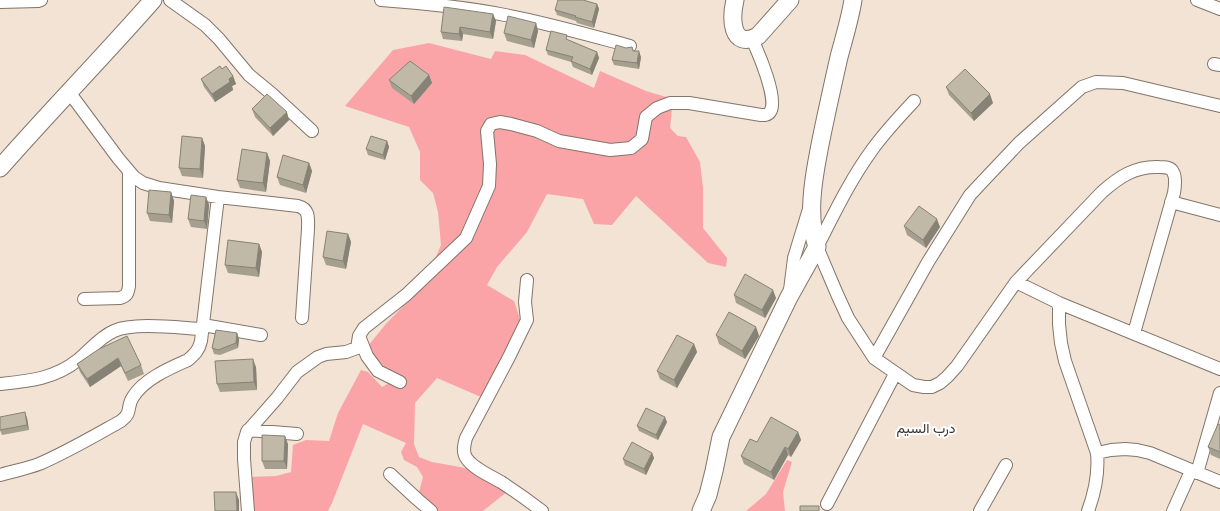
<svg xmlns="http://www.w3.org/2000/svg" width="1220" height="511" font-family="Roboto,Vazirmatn,sans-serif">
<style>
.green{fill:#fba4a8}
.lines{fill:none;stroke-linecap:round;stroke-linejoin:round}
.street-casing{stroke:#827569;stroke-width:14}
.secondary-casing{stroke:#827569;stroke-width:19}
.street{stroke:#fff;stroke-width:12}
.secondary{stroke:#fff;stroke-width:17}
.wall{fill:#a59f90}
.shaded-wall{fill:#868276}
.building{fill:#c0b9a8;stroke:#868276}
.labels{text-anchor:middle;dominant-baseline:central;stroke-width:4;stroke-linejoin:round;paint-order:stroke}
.quarter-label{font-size:14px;fill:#3b3530;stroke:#fff}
</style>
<rect width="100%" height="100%" fill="#f2e3d5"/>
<!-- green -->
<path class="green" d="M429,43L491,59L495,51L525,55L594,88L600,71L646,91L673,99L670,128L678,136L686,137L700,162L703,188V228L727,258L726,267L708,263L636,196L612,225L594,224L583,199L547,194L527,232L497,267L487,285L514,301L522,325L481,397L437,378L415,403L414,444L419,457L432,462L460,467L477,471L508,491L483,511H425L418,496L423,477L417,467L404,460L401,452L406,443L363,424L332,503L328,511H253L250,477L276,476L291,472L293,445L306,440L329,441L338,413L361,370L368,372L382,387L391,382L401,387L405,378C391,369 371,364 368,346L385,325L424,284L441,245L438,212L433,193L420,180V152L409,127L345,106L393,50Z
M787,460L792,462L783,492L785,511H746L766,494Z"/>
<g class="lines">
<defs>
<path id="street" d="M170,0L205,25L219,39L249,75L272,94L312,131
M381,0C423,3 465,7 505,15C547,23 589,35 630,46
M1197,0L1220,9
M0,2L38,1L41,0
M1214,64L1220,65
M69,92L118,158L134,177L143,183L159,188L218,197L298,206C310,209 308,219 308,229L302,318
M914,101C899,117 884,133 872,150C850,180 834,214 817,247L837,294L848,318L874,358L913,385L924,387H932L940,383L947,377L957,366L1016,282L1059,303L1220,369
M1171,202L1220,215
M527,280L525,302L527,320L509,357L466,438C464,445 462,453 467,459C474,469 491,476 501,482C515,491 529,501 542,511
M1016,282L1102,192C1119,177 1135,166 1159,167C1164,167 1171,167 1173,172C1176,177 1175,187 1174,193L1134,333
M790,290L794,258L809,209
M84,299L120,298C127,296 128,293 129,286V171
M1059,303V324L1061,343L1065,361L1097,453C1099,474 1095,492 1088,511
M203,325L261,335
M359,336L367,356L378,371L400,382
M874,358L928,262L970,195L984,180L1019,143L1082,87L1096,82L1123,83L1220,106
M0,384C29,381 54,379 78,360C90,350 100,337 114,331C134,322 180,328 203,329
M248,430L297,434
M1097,453L1111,450L1125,449L1137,450L1150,453L1220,482
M1197,473L1220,393
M390,474L417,499L431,511
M0,475C13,471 26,469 39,464C67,452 94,436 121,421C133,412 126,407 133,397C144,379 170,368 188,360C195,354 199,350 201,341L218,197
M827,504L895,374
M248,511L244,459V442L247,432L277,398L297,372L318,357L326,354L346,352L357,348L359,336L364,328L406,295L466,238L489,186L490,164L487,131L491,124L500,122L511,124L537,131L559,141L610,150L631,148L642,139L646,117L657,108L670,103H689L761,115C765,115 768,115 770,112C779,100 758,52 752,39
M980,511L1006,465
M1173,511L1191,471"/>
<path id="secondary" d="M735,0C731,17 730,50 758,36L790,0
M0,168C50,111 103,57 153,0
M701,511L708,495L714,471L721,437L789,297L817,247C807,216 813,181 819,150C825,119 832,88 839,57C844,38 850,19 853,0"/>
</defs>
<!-- street casing -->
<use href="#street" class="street-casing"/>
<!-- secondary casing -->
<use href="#secondary" class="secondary-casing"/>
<!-- street -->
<use href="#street" class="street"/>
<!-- secondary -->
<use href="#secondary" class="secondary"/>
</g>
<!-- wall -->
<path class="wall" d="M597,4L599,9L594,28L577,23L576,21L557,15L555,10Z
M493,14L496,21L493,39L463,34L462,41L443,39L441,32Z
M536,23L538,31L534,48L507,41L504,33Z
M568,40L597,52L599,58L592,75L573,67L571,62L548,55L546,50Z
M632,47L634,51L641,57L639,69L614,65L612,60L626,48Z
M222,69L233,76L236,84L232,86L233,90L215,102L204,87L201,79Z
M429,75L432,83L414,104L392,88L389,80Z
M946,87L993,103L974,121L949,95Z
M252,109L289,120L273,136L255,117Z
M202,138L205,146L203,178L182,176L179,168Z
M387,141L389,147L385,160L368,155L366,149Z
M267,153L270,161L266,192L240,188L237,180Z
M309,163L312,171L306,193L280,185L277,177Z
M171,192L174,201L172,223L150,221L147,213Z
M206,197L209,205L207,229L191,227L188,219Z
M904,226L940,227L926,248L907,235Z
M348,234L351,242L346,269L326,265L323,257Z
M259,244L262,252L259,277L228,273L225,265Z
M734,295L776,298L765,318L736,303Z
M756,327L759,336L745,359L719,344L716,335Z
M237,333L239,339L238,348L220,355L214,354L212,348Z
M694,344L697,352L677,388L660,379L657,371Z
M99,349L141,365L144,374L128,381L121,366L90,387L80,372L77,364Z
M256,367L257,390L220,392L217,384Z
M27,418L29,430L2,435L0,430Z
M667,422L658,440L639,431L637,426Z
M1220,425V459L1211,455L1208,447Z
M798,432L801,440L791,457L788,455L774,480L744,464L741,456L757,442Z
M288,444L287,469H265L262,461Z
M652,453L654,458L646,475L625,465L623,459Z"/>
<!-- shaded-wall -->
<path class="shaded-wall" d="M597,4L599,9L594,28L592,22Z
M493,14L496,21L493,39L490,32Z
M536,23L538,31L534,48L531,40Z
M460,27L463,34L462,41L459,34Z
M639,51L641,57L639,69L637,63Z
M597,52L599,58L592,75L590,69Z
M429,75L432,83L414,104L411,96Z
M233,76L236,84L232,86L233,90L215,102L212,94L229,79Z
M990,94L993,103L974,121L971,113Z
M287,112L289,120L273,136L270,128Z
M202,138L205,146L203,178L200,169Z
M387,141L389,147L385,160L383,155Z
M267,153L270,161L266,192L263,183Z
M309,163L312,171L306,193L303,185Z
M171,192L174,201L172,223L169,215Z
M206,197L209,205L207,229L204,221Z
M937,219L940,227L926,248L923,240Z
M348,234L351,242L346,269L343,261Z
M259,244L262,252L259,277L256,268Z
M773,290L776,298L765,318L762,310Z
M756,327L759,336L745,359L742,351Z
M237,333L239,339L238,348L236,343Z
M694,344L697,352L677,388L674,380Z
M118,358L121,366L90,387L87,379Z
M253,359L256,367L257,390L254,382Z
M25,412L27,418L29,430L27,425Z
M665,417L667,422L658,440L656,435Z
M798,432L801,440L791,457L788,449Z
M285,436L288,444L287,469L284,461Z
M785,447L788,455L774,480L771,472Z
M652,453L654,458L646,475L644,469Z
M236,492L239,500V511H237Z"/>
<!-- building -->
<path class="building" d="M558,0H583L597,4L592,22L575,17L576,16L555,10Z
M444,7L493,14L490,32L460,27L459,34L441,32Z
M508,16L536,23L531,40L504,33Z
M551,31L567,35L566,39L597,52L590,69L571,61L573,57L546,50Z
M616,45L626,48L632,47L633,51H639L637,63L612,60Z
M410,61L429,75L411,96L389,80Z
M220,66L222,69L226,66L233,76L229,79L230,82L212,94L201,79Z
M965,69L990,94L971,113L946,87Z
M267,94L287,112L270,128L252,109Z
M182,136L202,138L200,169L179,168Z
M371,136L387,141L383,155L366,149Z
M242,149L267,153L263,183L237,180Z
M283,155L309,163L303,185L277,177Z
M149,190L171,192L169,215L147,213Z
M191,195L206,197L204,221L188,219Z
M919,206L937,219L923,240L904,226Z
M327,231L348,234L343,261L323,257Z
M228,240L259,244L256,268L225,265Z
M745,274L773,290L762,310L734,295Z
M729,312L756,327L742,351L716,335Z
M216,330L237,333L236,343L218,350L212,348Z
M677,335L694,344L674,380L657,371Z
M127,336L141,365L125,373L118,358L87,379L77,364L99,349Z
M253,359L254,382L217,384L215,361Z
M646,408L665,417L656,435L637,426Z
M25,412L27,425L0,430V417Z
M771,417L798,432L788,449L785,447L771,472L741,456L750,439L757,442Z
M1218,424L1220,425V452L1208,447Z
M262,435L285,436L284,461H262Z
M632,442L652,453L644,469L623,459Z
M214,492H236L237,511H215Z
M800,506H819V511H800Z"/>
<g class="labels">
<!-- quarter labels -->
<g class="quarter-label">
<text x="926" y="428">درب السيم</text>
</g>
</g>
</svg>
